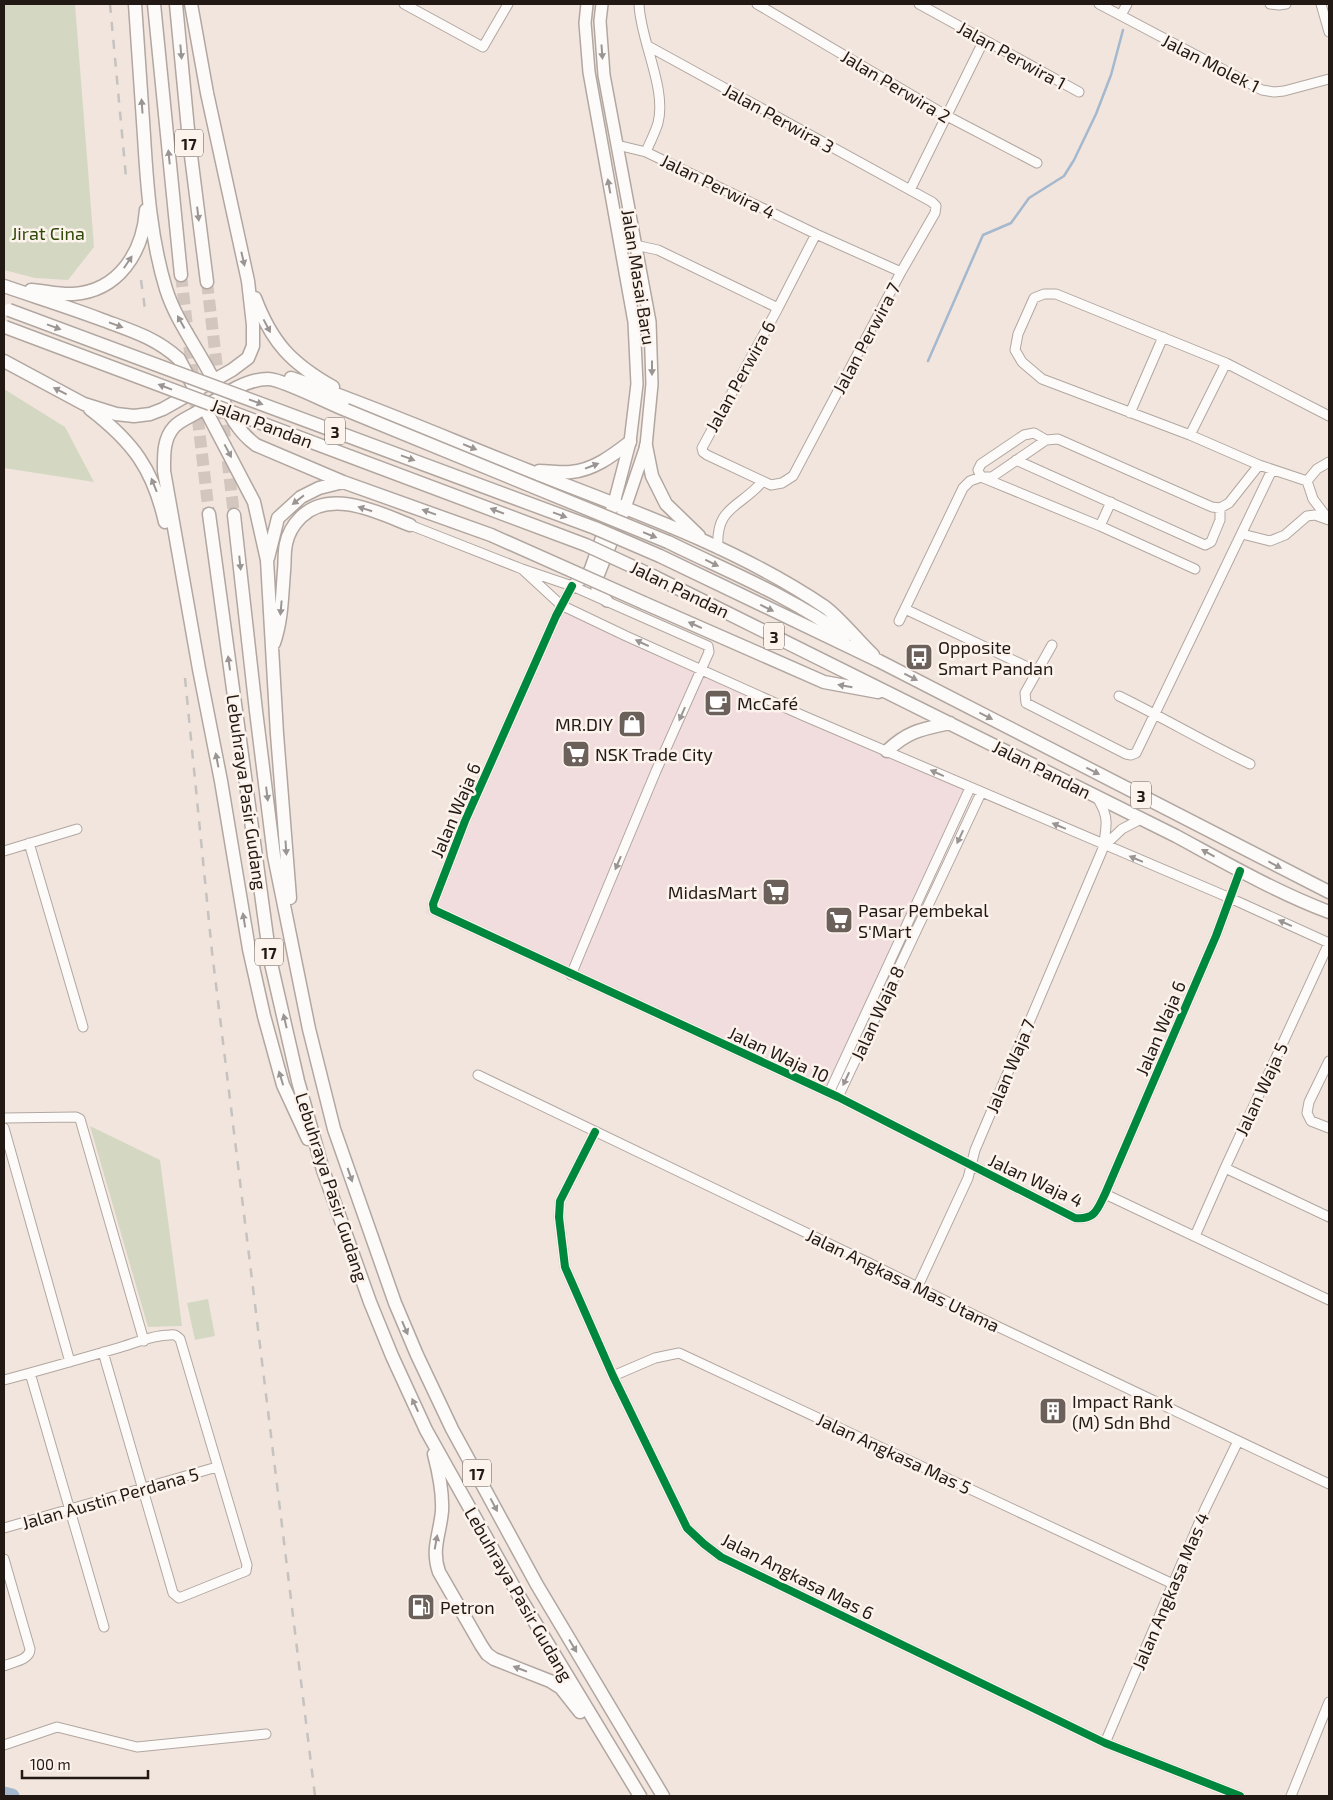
<svg xmlns="http://www.w3.org/2000/svg" width="1333" height="1800" font-family="'Exo 2',sans-serif">
<style>
.commercial{fill:#f1ddde}
.green{fill:#d4d8c2}
.lines{fill:none;stroke-linecap:round;stroke-linejoin:round}
.stream{stroke:#a4b8ce;stroke-width:2.5}
.river{stroke:#a4b8ce;stroke-width:15}
.highway-tunnel{stroke:#d3c6bf;stroke-width:12;stroke-dasharray:12 6;stroke-linecap:butt}
.minor-casing{stroke:#b1a7a0;stroke-width:11}
.major-casing{stroke:#b1a7a0;stroke-width:14}
.highway-casing{stroke:#b1a7a0;stroke-width:15}
.minor{stroke:#fdfbfa;stroke-width:9}
.major{stroke:#fdfbfa;stroke-width:11}
.highway{stroke:#fdfbfa;stroke-width:12}
.rail{stroke:#c5c2c0;stroke-width:2.5;stroke-dasharray:9 9;stroke-linecap:butt}
.highway-bridge-casing{stroke:#b1a7a0;stroke-width:15;stroke-linecap:butt}
.highway-bridge{stroke:#fdfbfa;stroke-width:12}
.cycleway-casing{stroke:#fdf3ed;stroke-width:11}
.cycleway{stroke:#00873e;stroke-width:8}
.oneway{fill:#9a9592}
.labels{text-anchor:middle;dominant-baseline:central;stroke-width:5;stroke-linejoin:round;paint-order:stroke}
.shield{fill:#fdf3ed;stroke:#645a55;stroke-width:1}
.shield-label{font-size:16px;font-weight:bold;fill:#221914}
.street-label{font-size:18px;fill:#221914;stroke:#fdf3ed}
.park-label{font-size:18px;fill:#2f4909;stroke:#fdf3ed}
.poi-label{font-size:18px;fill:#221914;stroke:#fdf3ed;text-anchor:start}
</style>
<rect width="100%" height="100%" fill="#f2e5dd"/>
<!-- commercial -->
<path class="commercial" d="M561,607L964,789L827,1095L425,913Z"/>
<!-- green -->
<path class="green" d="M4,4H75L94,247L68,280L35,278L4,270Z
M4,389L65,427L94,482L4,468Z
M90,1126L160,1160L182,1326L148,1327Z
M208,1299L215,1336L195,1340L187,1303Z"/>
<g class="lines">
<!-- stream -->
<path class="stream" d="M928,361L983,235L1011,223L1029,198L1064,176L1074,160L1096,114L1111,75L1123,30"/>
<!-- river -->
<path class="river" d="M4,1794L12,1796"/>
<!-- highway-tunnel -->
<path class="highway-tunnel" d="M181,275L209,514
M207,282L234,515"/>
<defs>
<path id="minor" d="M404,4L483,47L508,4
M639,4C640,40 667,88 658,123C655,133 650,142 646,152
M757,4L947,116L1037,163
M919,4L1079,92
M1099,4L1262,90L1274,92L1284,91L1329,79
M1270,4L1279,5L1286,4
M1321,4L1329,32
M1121,15L1127,4
M648,46L932,202L936,206L935,213L901,272L793,476L782,483L771,485L707,455L703,452L702,448L778,308L816,234
M617,145L646,152L816,234L901,272
M910,190L984,40
M635,245L658,250L778,308
M1130,413L1163,337
M1190,435L1226,363
M1046,440L1034,433L1024,435L981,464L978,470L981,477L1100,526L1195,569
M1016,460L1205,545L1211,542L1220,520V508
M1259,465L1190,435L1042,379L1022,362L1015,350L1018,334L1034,298L1044,294H1056L1226,363L1329,416
M1307,481L1317,469L1329,462
M410,525L522,569L572,586L708,646L709,652L656,771L571,975
M1100,526L1111,502
M1242,534L1270,541L1285,535L1307,516L1315,515L1329,520
M718,549C715,506 740,508 762,482
M522,569L561,605L626,636L804,716L1230,898L1329,943
M572,586L556,616L465,821L433,904L434,910L838,1097L1075,1218C1095,1220 1097,1210 1105,1194L1216,936L1240,871
M905,609L1038,672
M899,621L963,488L970,481L981,477H992L1046,440L1058,439L1212,507L1220,508L1229,503L1259,465L1307,481L1313,499L1329,520
M1052,645L1025,693L1026,703L1126,754L1131,755L1136,753L1272,470
M1119,696C1164,718 1206,743 1250,764
M29,843L83,1027
M1104,846L1122,829L1141,819
M4,851L77,829
M1329,1061L1309,1102L1307,1113L1311,1121L1329,1128
M478,1075L867,1262L984,1320L1329,1484
M829,1093L970,788
M838,1097L981,793
M4,1118L76,1117L80,1119L144,1341
M4,1128L70,1362
M595,1132L560,1201L559,1217L565,1267L613,1376L687,1528L704,1544L721,1557L1105,1743L1240,1796
M1225,1168L1329,1217
M1105,1194L1329,1300
M1195,1236L1225,1168L1329,943
M918,1286L968,1178L975,1150L1104,846C1104,838 1106,832 1106,825C1107,815 1102,806 1097,797
M30,1373L104,1627
M613,1376L655,1358L679,1353L1173,1584
M4,1380C42,1370 80,1359 118,1348C135,1343 153,1335 170,1335C175,1334 177,1336 180,1339L247,1565L246,1571L179,1598L173,1593L103,1352
M4,1528L217,1467
M4,1559L30,1649C30,1660 13,1662 4,1666
M1105,1743L1205,1509L1238,1441
M4,1745L57,1727L137,1747L266,1734
M1291,1796L1329,1702"/>
<path id="major" d="M602,4L600,21L604,75L650,322L652,384L646,446L625,508L598,576L597,583V589L607,601
M572,586L586,576L590,570L614,503L630,442L637,384L634,322L589,72L585,23L587,4"/>
<path id="highway" d="M135,4C138,48 141,92 144,136C147,187 151,240 166,289C176,321 198,349 213,379C226,405 232,427 256,445L343,482L491,535
M154,4L181,275
M176,4L189,140L207,282
M4,286C36,297 68,307 100,319C129,330 155,337 179,359L254,502L267,560L277,734L290,898
M31,290C45,291 60,295 73,294C119,291 143,252 146,210
M255,298C272,343 291,363 333,387
M4,361L84,404L116,414L134,416L150,414L163,409L232,370L248,358L253,346V325L248,281L207,93L191,4
M291,378C371,405 448,439 527,470C627,509 735,546 825,607C840,618 859,642 873,655
M90,409C133,442 153,469 165,522
M646,446L652,476L666,504L699,536
M539,471C550,471 561,473 571,472C594,470 613,455 630,442
M209,514L270,959L298,1081L323,1170L370,1302L392,1356L426,1430L519,1596L640,1796
M234,515L256,711L274,856L309,1029L334,1129L395,1303L417,1355L452,1429L537,1585L663,1796
M668,542C727,571 792,597 845,636
M660,556L879,661L1329,892
M268,558L278,518L301,497L319,488L343,482
M655,577L1176,836C1226,863 1276,892 1329,912
M644,603L824,682L878,692
M274,643C282,620 282,595 284,571C285,562 284,552 286,544C288,533 294,524 301,517C331,488 379,513 410,525
M887,751C908,731 922,729 950,723
M308,1139L283,1085L264,1016L249,949L221,781L199,669L164,471C164,456 163,439 174,427C179,421 189,417 196,413C217,400 242,379 268,379C282,379 330,404 346,410
M434,1454C439,1473 443,1492 442,1511C440,1534 431,1549 439,1572L481,1645L487,1654L494,1659L550,1681L561,1688L580,1712"/>
</defs>
<!-- minor casing -->
<use href="#minor" class="minor-casing"/>
<!-- major casing -->
<use href="#major" class="major-casing"/>
<!-- highway casing -->
<use href="#highway" class="highway-casing"/>
<!-- minor -->
<use href="#minor" class="minor"/>
<!-- major -->
<use href="#major" class="major"/>
<!-- highway -->
<use href="#highway" class="highway"/>
<!-- rail -->
<path class="rail" d="M110,4L126,177
M141,280L145,309
M185,678L212,952L315,1796"/>
<defs>
<path id="highway-bridge" d="M9,310L595,528L660,556
M5,327L586,545L655,577
M346,410L668,542
M491,535L644,603"/>
</defs>
<!-- highway-bridge casing -->
<use href="#highway-bridge" class="highway-bridge-casing"/>
<!-- highway-bridge -->
<use href="#highway-bridge" class="highway-bridge"/>
<defs>
<path id="cycleway" d="M572,586L556,616L465,821L433,904L434,910L838,1097L1075,1218C1095,1220 1097,1210 1105,1194L1216,936L1240,871
M595,1132L560,1201L559,1217L565,1267L613,1376L687,1528L704,1544L721,1557L1105,1743L1240,1796"/>
</defs>
<!-- cycleway casing -->
<use href="#cycleway" class="cycleway-casing"/>
<!-- cycleway -->
<use href="#cycleway" class="cycleway"/>
</g>
<!-- one-way arrows -->
<defs><path id="oneway-solid" d="M-6-.8H1V-3.2L6.5 0L1 3.2V.8H-6Z" transform="scale(1.25)"/></defs>
<g class="oneway">
<use href="#oneway-solid" transform="translate(181 52) rotate(85)"/>
<use href="#oneway-solid" transform="translate(602 52) rotate(86)"/>
<use href="#oneway-solid" transform="translate(142 106) rotate(-94)"/>
<use href="#oneway-solid" transform="translate(169 157) rotate(-96)"/>
<use href="#oneway-solid" transform="translate(609 186) rotate(-100)"/>
<use href="#oneway-solid" transform="translate(198 214) rotate(83)"/>
<use href="#oneway-solid" transform="translate(243 259) rotate(77)"/>
<use href="#oneway-solid" transform="translate(128 262) rotate(-56)"/>
<use href="#oneway-solid" transform="translate(181 322) rotate(-119)"/>
<use href="#oneway-solid" transform="translate(116 325) rotate(20)"/>
<use href="#oneway-solid" transform="translate(267 326) rotate(62)"/>
<use href="#oneway-solid" transform="translate(54 327) rotate(20)"/>
<use href="#oneway-solid" transform="translate(652 368) rotate(90)"/>
<use href="#oneway-solid" transform="translate(165 387) rotate(-159)"/>
<use href="#oneway-solid" transform="translate(60 391) rotate(-153)"/>
<use href="#oneway-solid" transform="translate(256 402) rotate(20)"/>
<use href="#oneway-solid" transform="translate(470 447) rotate(22)"/>
<use href="#oneway-solid" transform="translate(228 451) rotate(62)"/>
<use href="#oneway-solid" transform="translate(408 458) rotate(20)"/>
<use href="#oneway-solid" transform="translate(592 466) rotate(-21)"/>
<use href="#oneway-solid" transform="translate(154 485) rotate(-112)"/>
<use href="#oneway-solid" transform="translate(298 500) rotate(142)"/>
<use href="#oneway-solid" transform="translate(365 509) rotate(-163)"/>
<use href="#oneway-solid" transform="translate(497 511) rotate(-159)"/>
<use href="#oneway-solid" transform="translate(429 512) rotate(-160)"/>
<use href="#oneway-solid" transform="translate(560 515) rotate(20)"/>
<use href="#oneway-solid" transform="translate(650 535) rotate(22)"/>
<use href="#oneway-solid" transform="translate(240 563) rotate(84)"/>
<use href="#oneway-solid" transform="translate(712 563) rotate(26)"/>
<use href="#oneway-solid" transform="translate(281 608) rotate(95)"/>
<use href="#oneway-solid" transform="translate(767 608) rotate(26)"/>
<use href="#oneway-solid" transform="translate(695 625) rotate(-156)"/>
<use href="#oneway-solid" transform="translate(642 643) rotate(-155)"/>
<use href="#oneway-solid" transform="translate(229 663) rotate(-98)"/>
<use href="#oneway-solid" transform="translate(911 677) rotate(27)"/>
<use href="#oneway-solid" transform="translate(845 686) rotate(-170)"/>
<use href="#oneway-solid" transform="translate(682 714) rotate(114)"/>
<use href="#oneway-solid" transform="translate(986 716) rotate(27)"/>
<use href="#oneway-solid" transform="translate(217 760) rotate(-101)"/>
<use href="#oneway-solid" transform="translate(1093 771) rotate(27)"/>
<use href="#oneway-solid" transform="translate(937 773) rotate(-156)"/>
<use href="#oneway-solid" transform="translate(267 794) rotate(83)"/>
<use href="#oneway-solid" transform="translate(1059 826) rotate(-157)"/>
<use href="#oneway-solid" transform="translate(960 837) rotate(115)"/>
<use href="#oneway-solid" transform="translate(286 848) rotate(86)"/>
<use href="#oneway-solid" transform="translate(1208 853) rotate(-151)"/>
<use href="#oneway-solid" transform="translate(1136 859) rotate(-157)"/>
<use href="#oneway-solid" transform="translate(618 863) rotate(113)"/>
<use href="#oneway-solid" transform="translate(1275 865) rotate(28)"/>
<use href="#oneway-solid" transform="translate(244 920) rotate(-99)"/>
<use href="#oneway-solid" transform="translate(1285 923) rotate(-156)"/>
<use href="#oneway-solid" transform="translate(285 1021) rotate(-103)"/>
<use href="#oneway-solid" transform="translate(281 1078) rotate(-107)"/>
<use href="#oneway-solid" transform="translate(846 1079) rotate(115)"/>
<use href="#oneway-solid" transform="translate(350 1175) rotate(71)"/>
<use href="#oneway-solid" transform="translate(405 1328) rotate(67)"/>
<use href="#oneway-solid" transform="translate(415 1405) rotate(-115)"/>
<use href="#oneway-solid" transform="translate(494 1505) rotate(62)"/>
<use href="#oneway-solid" transform="translate(436 1542) rotate(-80)"/>
<use href="#oneway-solid" transform="translate(573 1646) rotate(59)"/>
<use href="#oneway-solid" transform="translate(520 1669) rotate(-159)"/>
</g>
<!-- icons -->
<defs>
<symbol id="bus-square" viewBox="-11 -11 22 22"><rect x="-9" y="-9" width="18" height="18" rx="4" fill="#6b605a" stroke="#fdf3ed"/><path d="M-5-6H5V4H4V6H2V4H-2V6H-4V4H-5ZM-3.5-4V0h7V-4ZM-3.5 1.2v1.5H-2V1.2ZM2 1.2v1.5H3.5V1.2Z" fill="#fff"/></symbol>
<symbol id="cafe-square" viewBox="-11 -11 22 22"><rect x="-9" y="-9" width="18" height="18" rx="4" fill="#6b605a" stroke="#fdf3ed"/><path d="M-5.5-4.5H6V0H3Q3 3.5 0 3.5H-2.5Q-5.5 3.5-5.5 0ZM3-3.2v2h1.7v-2ZM-6 4.5H4V6H-6Z" fill="#fff"/></symbol>
<symbol id="shop-square" viewBox="-11 -11 22 22"><rect x="-9" y="-9" width="18" height="18" rx="4" fill="#6b605a" stroke="#fdf3ed"/><path d="M-5-2.5h2.3a2.7 3.5 0 0 1 5.4 0H5L5.5 6h-11ZM-1.5-2.5h3a1.5 2.3 0 0 0-3 0Z" fill="#fff"/></symbol>
<symbol id="supermarket-square" viewBox="-11 -11 22 22"><rect x="-9" y="-9" width="18" height="18" rx="4" fill="#6b605a" stroke="#fdf3ed"/><path d="M-6-5.5h2.5l.6 2H6L4.5 2H-2.5L-4.4-4H-6ZM-1.5 3.2a1.3 1.3 0 1 0 .1 0ZM3 3.2a1.3 1.3 0 1 0 .1 0Z" fill="#fff"/></symbol>
<symbol id="building-square" viewBox="-11 -11 22 22"><rect x="-9" y="-9" width="18" height="18" rx="4" fill="#6b605a" stroke="#fdf3ed"/><path d="M-4-6H4V6H1V3H-1V6H-4ZM-2.5-4.3h1.7v1.8h-1.7ZM.8-4.3h1.7v1.8H.8ZM-2.5-1h1.7V.8h-1.7ZM.8-1h1.7V.8H.8Z" fill="#fff"/></symbol>
<symbol id="fuel-square" viewBox="-11 -11 22 22"><rect x="-9" y="-9" width="18" height="18" rx="4" fill="#6b605a" stroke="#fdf3ed"/><path d="M-5.5-6h7V0h2V4h1.3V-2.5L3-4.5l.8-.8L6-3V5H2.5V1h-1V6h-7ZM-4.2-4.7v3.2H.2V-4.7Z" fill="#fff"/></symbol>
</defs>
<g fill-rule="evenodd">
<use href="#bus-square" x="903" y="641" width="32" height="32"/>
<use href="#cafe-square" x="702" y="687" width="32" height="32"/>
<use href="#shop-square" x="616" y="708" width="32" height="32"/>
<use href="#supermarket-square" x="560" y="738" width="32" height="32"/>
<use href="#supermarket-square" x="760" y="876" width="32" height="32"/>
<use href="#supermarket-square" x="823" y="904" width="32" height="32"/>
<use href="#building-square" x="1037" y="1395" width="32" height="32"/>
<use href="#fuel-square" x="405" y="1591" width="32" height="32"/>
</g>
<g class="labels">
<!-- shield labels -->
<g class="shield">
<rect x="175" y="129.5" width="28" height="27" rx="4"/>
<rect x="325" y="417.5" width="20" height="27" rx="4"/>
<rect x="764" y="622.5" width="20" height="27" rx="4"/>
<rect x="1131" y="781.5" width="20" height="27" rx="4"/>
<rect x="255" y="938.5" width="28" height="27" rx="4"/>
<rect x="463" y="1459.5" width="28" height="27" rx="4"/>
</g>
<g class="shield-label">
<text x="189" y="143">17</text>
<text x="335" y="431">3</text>
<text x="774" y="636">3</text>
<text x="1141" y="795">3</text>
<text x="269" y="952">17</text>
<text x="477" y="1473">17</text>
</g>
<!-- street labels -->
<g class="street-label">
<text transform="translate(1012 55) rotate(29)">Jalan Perwira 1</text>
<text transform="translate(1211 63) rotate(27)">Jalan Molek 1</text>
<text transform="translate(896 86) rotate(31)">Jalan Perwira 2</text>
<text transform="translate(779 118) rotate(29)">Jalan Perwira 3</text>
<text transform="translate(718 186) rotate(26)">Jalan Perwira 4</text>
<text transform="translate(639 277) rotate(81)">Jalan Masai Baru</text>
<text transform="translate(866 338) rotate(-62)">Jalan Perwira 7</text>
<text transform="translate(740 376) rotate(-61)">Jalan Perwira 6</text>
<text transform="translate(262 423) rotate(21)">Jalan Pandan</text>
<text transform="translate(680 589) rotate(26)">Jalan Pandan</text>
<text transform="translate(1042 769) rotate(27)">Jalan Pandan</text>
<text transform="translate(247 792) rotate(82)">Lebuhraya Pasir Gudang</text>
<text transform="translate(455 810) rotate(-67)">Jalan Waja 6</text>
<text transform="translate(877 1013) rotate(-65)">Jalan Waja 8</text>
<text transform="translate(1160 1028) rotate(-67)">Jalan Waja 6</text>
<text transform="translate(779 1054) rotate(25)">Jalan Waja 10</text>
<text transform="translate(1010 1066) rotate(-67)">Jalan Waja 7</text>
<text transform="translate(1261 1089) rotate(-65)">Jalan Waja 5</text>
<text transform="translate(1036 1180) rotate(25)">Jalan Waja 4</text>
<text transform="translate(332 1187) rotate(72)">Lebuhraya Pasir Gudang</text>
<text transform="translate(903 1280) rotate(26)">Jalan Angkasa Mas Utama</text>
<text transform="translate(894 1453) rotate(25)">Jalan Angkasa Mas 5</text>
<text transform="translate(110 1498) rotate(-16)">Jalan Austin Perdana 5</text>
<text transform="translate(798 1576) rotate(27)">Jalan Angkasa Mas 6</text>
<text transform="translate(1170 1591) rotate(-67)">Jalan Angkasa Mas 4</text>
<text transform="translate(519 1594) rotate(60)">Lebuhraya Pasir Gudang</text>
</g>
<!-- park labels -->
<g class="park-label">
<text x="48" y="233">Jirat Cina</text>
</g>
<!-- poi labels -->
<g class="poi-label">
<text x="938" y="647">Opposite<tspan x="938" dy="21">Smart Pandan</tspan></text>
<text x="737" y="703">McCafé</text>
<text x="613" y="724" text-anchor="end">MR.DIY</text>
<text x="595" y="754">NSK Trade City</text>
<text x="757" y="892" text-anchor="end">MidasMart</text>
<text x="858" y="910">Pasar Pembekal<tspan x="858" dy="21">S'Mart</tspan></text>
<text x="1072" y="1401">Impact Rank<tspan x="1072" dy="21">(M) Sdn Bhd</tspan></text>
<text x="440" y="1607">Petron</text>
</g>
</g>
<!-- border -->
<rect width="1333" height="1800" fill="none" stroke="#221914" stroke-width="10"/>
<!-- scale -->
<path d="M22 1770v8h126v-8" fill="none" stroke="#221914" stroke-width="2.5"/>
<text x="30" y="1770" font-size="15" fill="#221914" stroke="#fdf3ed" stroke-width="4" paint-order="stroke">100 m</text>
</svg>
